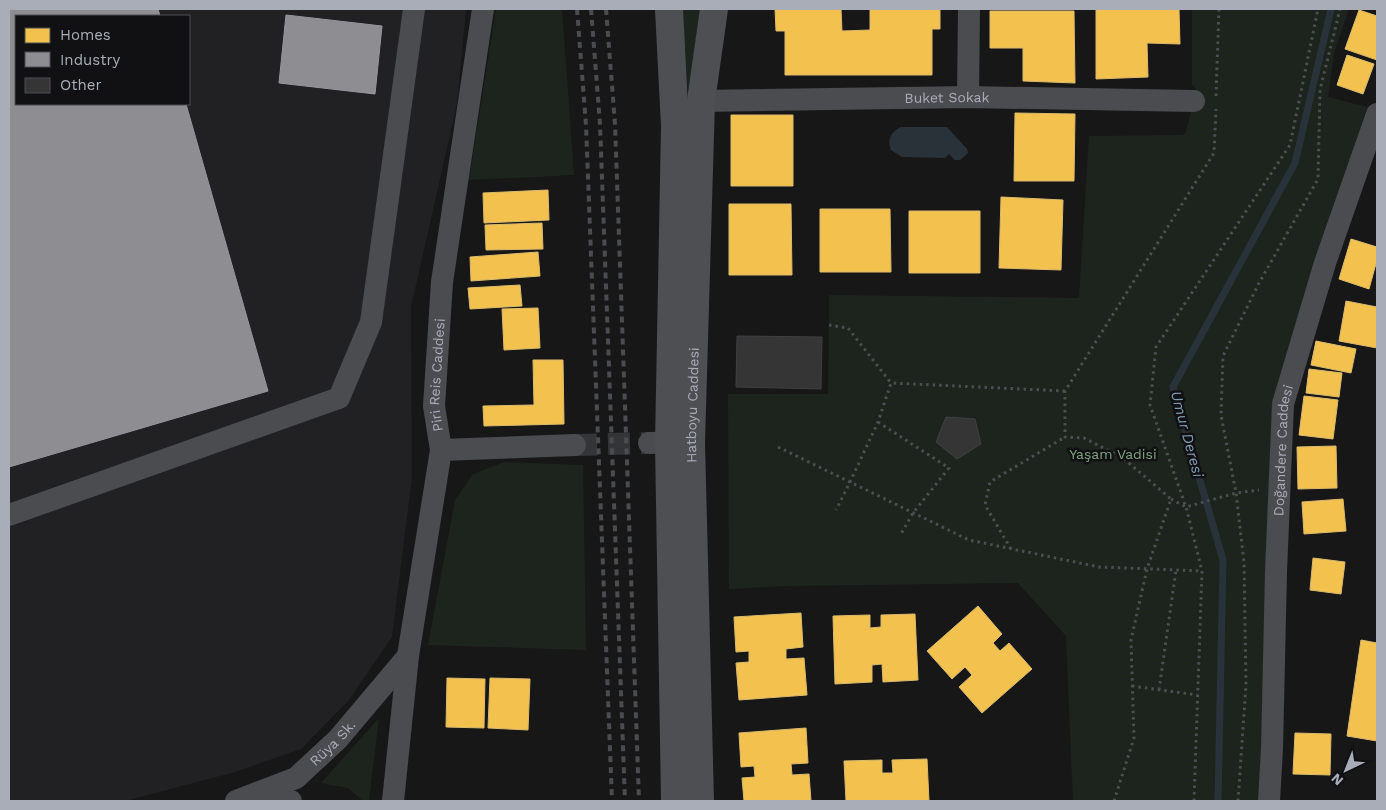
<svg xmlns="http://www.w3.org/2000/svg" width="1386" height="810" font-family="'Work Sans',sans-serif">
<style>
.built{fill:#212123;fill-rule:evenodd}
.green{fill:#1d241e}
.water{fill:#2a3239}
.homes{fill:#f2c14e;stroke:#dcbb6e}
.industry{fill:#8d8d92;stroke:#95979d}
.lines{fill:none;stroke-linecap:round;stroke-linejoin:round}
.stream{stroke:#2a3239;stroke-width:7}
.building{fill:#353536;stroke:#3f4043}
.minor-tunnel{stroke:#343537;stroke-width:22;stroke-dasharray:22 11;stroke-linecap:butt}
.path{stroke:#4d4e52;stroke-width:3;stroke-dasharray:2.5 4;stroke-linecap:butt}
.minor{stroke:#4b4c50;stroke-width:22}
.major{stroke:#4d4f52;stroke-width:28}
.rail{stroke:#4b4c4f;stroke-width:4;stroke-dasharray:6 5;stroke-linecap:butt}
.labels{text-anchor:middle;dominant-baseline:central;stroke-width:5;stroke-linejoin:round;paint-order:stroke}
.street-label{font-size:14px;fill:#a8adb8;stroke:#111113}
.park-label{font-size:14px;fill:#7fa381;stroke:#111113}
.water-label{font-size:15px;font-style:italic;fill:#7f9bb3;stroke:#111113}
</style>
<rect width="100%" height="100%" fill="#171717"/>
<!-- built -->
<path class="built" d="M9,9H466L457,104L411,307L412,477L392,637L349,700L301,749L235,772L125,801H9ZM16,16H189V104H16Z"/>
<!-- green -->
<path class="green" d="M496,9H562L574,175L469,180Z
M682,9H700L688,96Z
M1192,9H1349L1334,53L1328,97L1367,107L1276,403L1259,801H1073L1066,636L1018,583L787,586L729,589L728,394H828L829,295L1079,298L1089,136L1185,135L1197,90L1192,85Z
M504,462L583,465L586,650L428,645L455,500L473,474Z
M379,718L369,801H363L348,788L321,783Z"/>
<!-- water -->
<path class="water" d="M901,127H947L967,149L968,153L960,160H955L949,154L945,158L902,157L891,150C887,139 890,133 901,127Z"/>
<!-- homes -->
<path class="homes" d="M775,9H841L842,31L870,30V9H940V29H932V75H785V31H776Z
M1096,9H1179L1180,44L1147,43L1148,77L1096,79Z
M1359,10L1377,16V60L1345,49Z
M990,11H1074L1075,83L1023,81V48H990Z
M1347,55L1374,64L1363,94L1337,85Z
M1015,113L1075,114L1074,181H1014Z
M731,115H793V186H731Z
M548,190L549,220L484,223L483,193Z
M1001,197L1063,200L1061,270L999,268Z
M729,204H791L792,275H729Z
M820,209H890L891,272H820Z
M909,211H980V273H909Z
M542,223L543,249L486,250L485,225Z
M1351,239L1377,247V260L1369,289L1339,279Z
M538,252L540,276L471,281L470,257Z
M520,285L522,306L470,309L468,288Z
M1346,301L1377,307V348L1339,341Z
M538,308L540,348L504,350L502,309Z
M1316,341L1356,349L1351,373L1311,365Z
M533,360H563L564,424L484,426L483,406L534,405Z
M1309,369L1342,373L1339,397L1306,393Z
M1304,396L1338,400L1333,439L1299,435Z
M1336,446L1337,488L1298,489L1297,447Z
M1343,499L1346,531L1304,534L1302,502Z
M1313,558L1345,562L1341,594L1310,590Z
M978,606L1002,634L993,643L1000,651L1009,643L1032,669L982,713L959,687L972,675L965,667L952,679L927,651Z
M801,613L803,647L786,649V659L804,658L807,695L739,700L736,663L749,662V651L736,652L734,617Z
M915,614L918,680L883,682L882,664L872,665V682L835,684L833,616L870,615V628L881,627V615Z
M1361,640L1377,643V741L1347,736Z
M447,678L485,679L484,728L446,727Z
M490,678L530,679L528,730L488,728Z
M806,728L808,763L791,764L792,775L809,774L811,801H744L742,778L755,777L754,766L741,767L739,733Z
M1295,733L1331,734L1330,775L1293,774Z
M927,759L929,801H846L844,761L882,760V773H893L892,760Z"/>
<!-- industry -->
<path class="industry" d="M9,9H158L160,16H16V104H186L268,391L9,467Z
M286,15L382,26L375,94L279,83Z"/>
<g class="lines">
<!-- stream -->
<path class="stream" d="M1218,801L1223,560L1173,387L1295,163L1331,9"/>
</g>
<!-- building -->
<path class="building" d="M737,336L822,337L821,389L736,387Z
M946,417L975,419L981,444L957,459L936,442Z"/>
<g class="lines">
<!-- minor-tunnel -->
<path class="minor-tunnel" d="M575,445L649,443"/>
<!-- path -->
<path class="path" d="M1216,96L1219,9
M829,325L848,328L891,383
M1065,391L891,383L878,422L850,482L969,540L1099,567L1202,571
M878,422L949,468L913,513L901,534
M778,447L850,482L836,510
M1171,499L1186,507L1236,493L1259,490
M1011,549L985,505L990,482L1065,437
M1132,686L1197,695
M1159,690L1176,570
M1114,801L1134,738L1131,640L1147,569L1171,499L1123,458L1084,438L1065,437V391L1214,153L1216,109
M1194,801L1202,571L1186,507L1150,405L1156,347L1290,145L1318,9
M1238,801L1246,685L1244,562L1236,493L1221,415L1223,356L1259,283L1318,179L1320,90L1340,9"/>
<!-- minor -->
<g class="minor">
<path d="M968,97L969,9"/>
<path id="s1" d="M701,101L968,97L1194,101"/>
<path d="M649,443L685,442"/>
<path d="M441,450L575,445"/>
<path d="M9,515L339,398L371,322L414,9"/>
<path d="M253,800L291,801"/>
<path id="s2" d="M236,801L296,778L338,739L408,656"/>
<path id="s3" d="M393,801L408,656L441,450L434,406L442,282L483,9"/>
<path id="s4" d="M1269,801L1272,749L1276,572L1283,404L1325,263L1377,114"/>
</g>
<!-- major -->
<g class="major">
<path d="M669,9L675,126L669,443L675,801"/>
<path id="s5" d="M700,801L691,442L701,101L714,9"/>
</g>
<!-- rail -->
<path class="rail" d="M577,9L586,125L612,801
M591,9L600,124L625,801
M606,9L615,124L639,801"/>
</g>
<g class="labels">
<!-- street labels -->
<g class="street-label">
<text stroke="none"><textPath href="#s1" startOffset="246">Buket Sokak</textPath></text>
<text stroke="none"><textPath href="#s3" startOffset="430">Piri Reis Caddesi</textPath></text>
<text stroke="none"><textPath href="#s5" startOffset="396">Hatboyu Caddesi</textPath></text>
<text stroke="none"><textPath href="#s4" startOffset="351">Doğandere Caddesi</textPath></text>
<text stroke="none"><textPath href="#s2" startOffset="115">Rüya Sk.</textPath></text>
</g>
<!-- park labels -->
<g class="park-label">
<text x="1113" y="454">Yaşam Vadisi</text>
</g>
<!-- water labels -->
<g class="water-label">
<text transform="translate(1187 434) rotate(75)">Umur Deresi</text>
</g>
</g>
<!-- border -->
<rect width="1386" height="810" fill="none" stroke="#a8adb8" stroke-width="20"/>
<!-- legend -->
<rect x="15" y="15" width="175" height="90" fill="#111113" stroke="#4d4f55"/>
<rect x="25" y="28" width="25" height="15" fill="#f2c14e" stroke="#4d4f55"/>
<text x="60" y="40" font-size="15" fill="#a8adb8">Homes</text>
<rect x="25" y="52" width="25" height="15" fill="#8d8d92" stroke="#4d4f55"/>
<text x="60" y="65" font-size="15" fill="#a8adb8">Industry</text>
<rect x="25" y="78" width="25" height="15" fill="#353536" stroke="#4d4f55"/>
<text x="60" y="90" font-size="15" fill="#a8adb8">Other</text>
<!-- north arrow -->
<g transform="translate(1346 770) rotate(223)" stroke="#111113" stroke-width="4" paint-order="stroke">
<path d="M0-4L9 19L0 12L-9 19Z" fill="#a8adb8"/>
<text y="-8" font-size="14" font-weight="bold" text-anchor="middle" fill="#a8adb8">N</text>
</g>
</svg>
